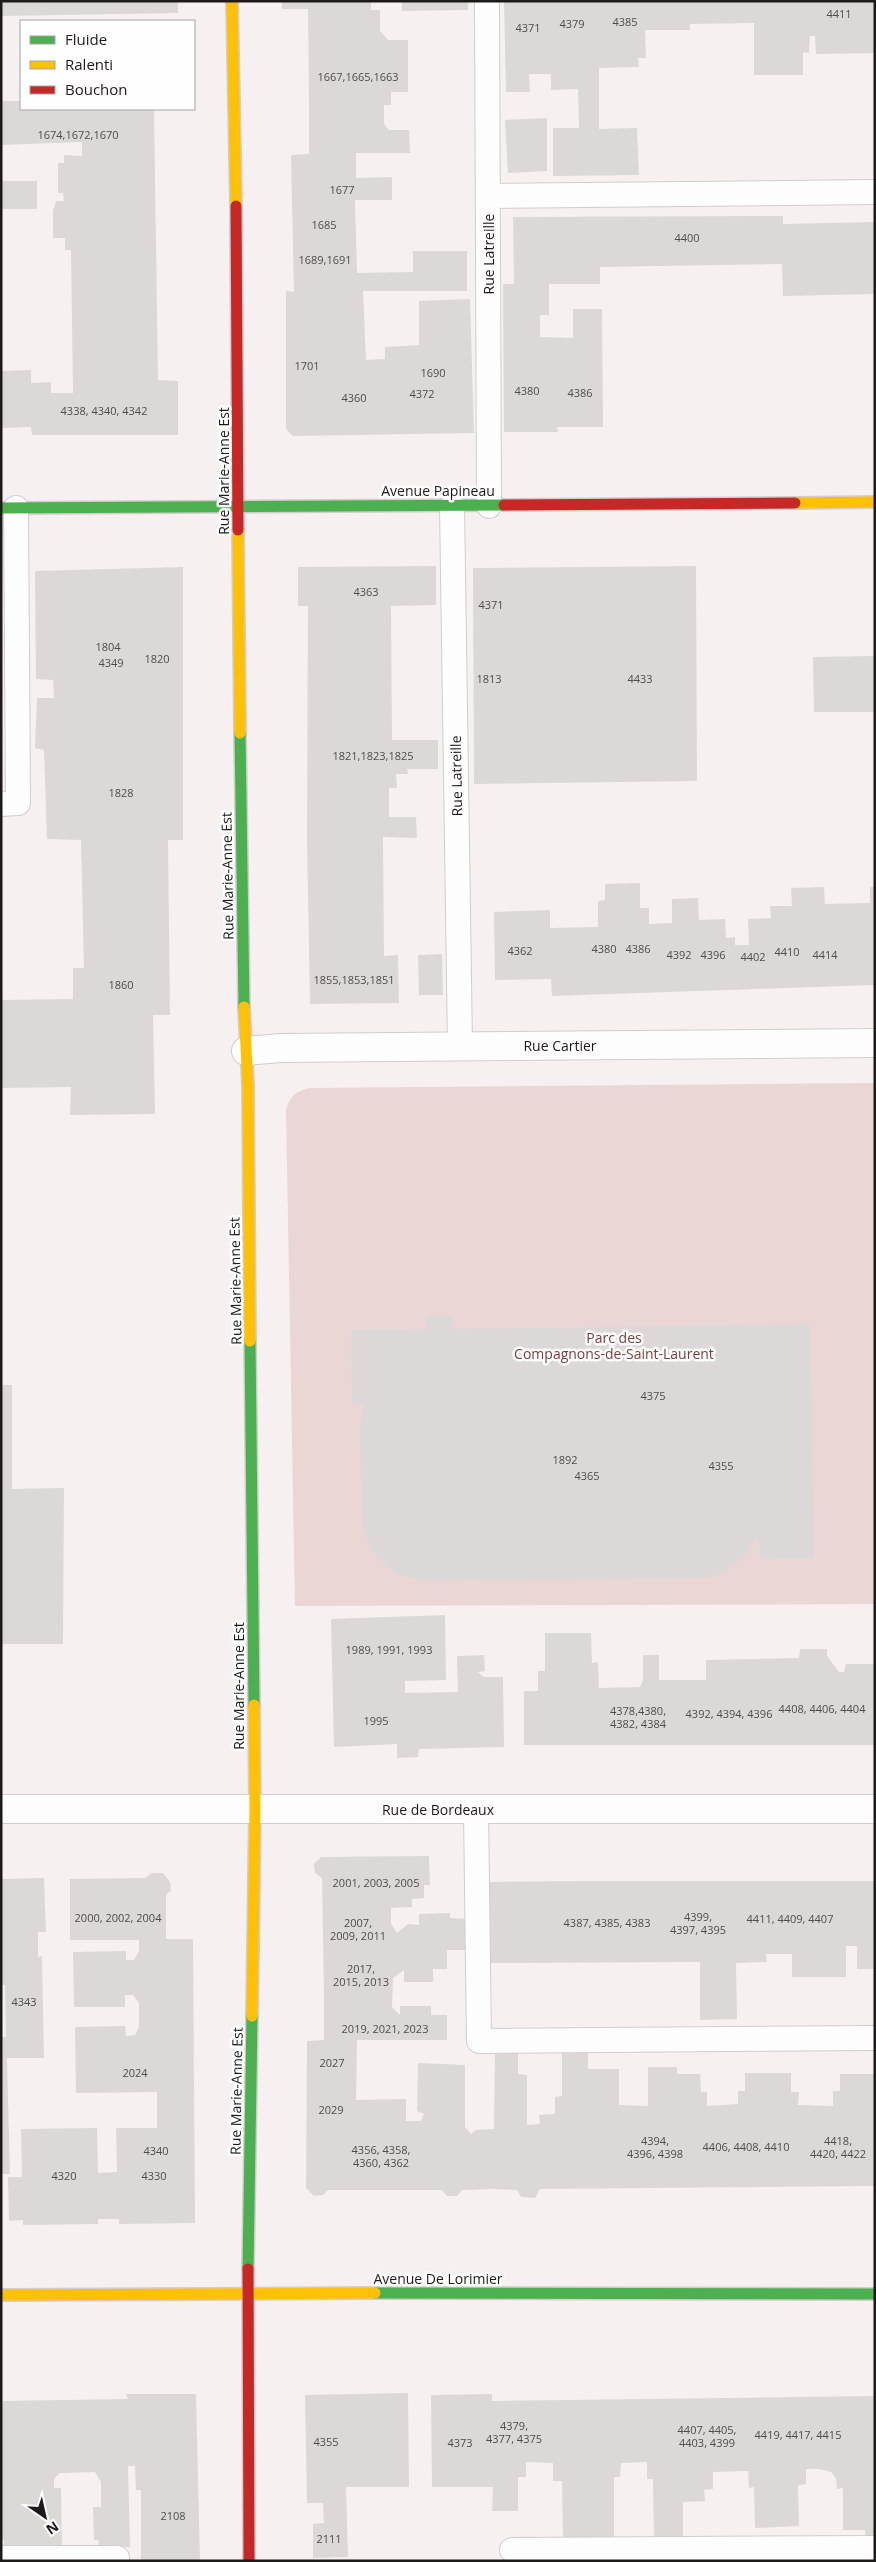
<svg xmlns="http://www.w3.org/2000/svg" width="876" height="2562" font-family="'Open Sans',sans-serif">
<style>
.green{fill:#ead6d4}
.building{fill:#ddd8d8}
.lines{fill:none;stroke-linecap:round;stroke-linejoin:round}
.lane-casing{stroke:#d2cdcd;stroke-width:26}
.street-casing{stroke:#d2cdcd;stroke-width:30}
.fast-casing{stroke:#d2cdcd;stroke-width:14}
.slow-casing{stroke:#d2cdcd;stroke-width:14}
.jam-casing{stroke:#d2cdcd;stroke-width:14}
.lane{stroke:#fefdfd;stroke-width:24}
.street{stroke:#fefdfd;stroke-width:28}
.fast{stroke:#4caf50;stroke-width:11}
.slow{stroke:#ffc107;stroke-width:11}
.jam{stroke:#c62828;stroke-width:11}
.labels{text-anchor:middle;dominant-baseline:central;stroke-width:5;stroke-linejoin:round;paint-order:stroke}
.number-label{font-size:11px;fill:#504c4c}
.street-label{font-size:14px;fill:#1e1a1a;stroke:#fefefe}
.park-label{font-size:14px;fill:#7c3d3c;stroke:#fefefe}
</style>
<rect width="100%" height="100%" fill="#f6f0f0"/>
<!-- green -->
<path class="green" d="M875,1083V1604L295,1606L286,1110C290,1096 295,1092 309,1088Z"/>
<!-- building -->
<path class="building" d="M1,1H178V13L1,16Z
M282,1H371V10H380V31L388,40H408V92H391V105H384V124L389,130H409L410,153H356V178L392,177V200H355L357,273L413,272V251H467V291H363L366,360L385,359V347L419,345V301L470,299L474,433L293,436L286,429V291L294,292L291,155L309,154V106L308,9H282Z
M402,1H468V10L402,11Z
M504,1H875V53L816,54L815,36H810L809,53L803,52V75H754V23L690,24V30H645L646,58H638L639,67L599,68V129L637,128L639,175L553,176V128H579L578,89L551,90V74H529L530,92H506Z
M1,101H21V109H154L158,380L178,381V435H32L31,427L1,428V371L31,370V383L51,382V393H73L71,250H65V238H53V211L56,201H64L63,193H58V163H64V155L82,156V142L1,145Z
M547,118V171L508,173L505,120Z
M1,181H37V209H1Z
M783,216V224L875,222V294L783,296L782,264L600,267V284H549V315H540V337L573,338V309H602L603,427H557L558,432H504L503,284H514L513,217Z
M436,566V605L391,606L392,740H438V769H407L408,774H396L397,788H389V817H416L417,838L383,837L384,956L398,955L399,1003L310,1004L307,838L308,606H298V567Z
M696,566L697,781L474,784L473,568Z
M183,567V840H168L170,1015H153L155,1114L70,1115L71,1087L1,1088V1000L73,999V968H84L81,840L47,839L44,750L35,748L37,698H54L53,680L36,679L35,571Z
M875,656V712H814L813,657Z
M640,883V908H649V924L672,923V899L698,898L699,920L725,919L726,938L735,937V945H749L748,919L771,918L770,906H792L791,888L824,887L825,904L870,903V887L875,886V985L552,996L551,979L495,980L494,912L550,910V928L598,927V901L605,900V884Z
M442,954L443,995H419L418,955Z
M426,1316H452L453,1329L810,1324L814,1558L760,1559L759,1538L755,1539L746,1554L731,1568L713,1577L704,1578L424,1581L399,1575L383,1564L370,1548L362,1525L360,1425L364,1404L352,1403L351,1330L427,1329Z
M1,1385H12V1489L64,1488L63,1644H1Z
M445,1615L446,1680L405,1681V1693L458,1692L457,1656L484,1655L485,1671L478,1672L484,1677H503L504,1747L419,1749L418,1757L397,1758V1744L334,1747L331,1619Z
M545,1633H591L592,1663L598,1662L599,1688L640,1687L643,1680V1655H659V1680H706V1660L799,1658L800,1649H827V1656L839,1672H844L846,1664H875V1745H524V1691H538V1671H545Z
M429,1856L430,1885H424V1898L412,1899V1907L391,1908V1924L397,1933L408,1924L419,1925V1914L450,1913V1918L469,1919V1950H447V1969H433V1982H404V1970L393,1978L392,2007L400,2015V2006H431V2015H447V2040H357L356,2100L406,2099V2121H421L424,2114L417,2111L418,2063L465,2065V2127L471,2134L476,2130L494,2129L495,2053H518V2074L527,2075V2125L540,2124L539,2115L555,2114V2097L562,2096V2050L588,2049V2069H619V2105L648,2106V2067H677V2074H700L701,2092H707V2106L738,2104V2091H745V2073H791V2092H799L798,2105L833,2106V2091H840V2074H875V2186L540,2189L535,2198L521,2197L517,2190L495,2189L462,2190L457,2196H447L442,2190H328L323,2195L314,2196L306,2188L307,2041L324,2040V1995L322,1878L315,1873L314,1864L321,1857Z
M152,1873H163L170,1882L171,1890L166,1895V1939H193L195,2223L119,2224V2219H98V2224L23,2225V2220L9,2221L8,2177H22L21,2129L97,2128L98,2173L117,2172L116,2128H157V2092L76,2093L75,2027L125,2026L126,2036L135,2035L139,2027V2003L133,1995H125V2007H74L73,1952L126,1951V1960H134L139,1951V1940H70V1879L145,1878Z
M44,1878L46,1932H38V1957L42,1956L44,2058H7L10,2174H1V2037H6L5,1985H1V1879Z
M584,1881H875V1969H857V1946H846V1977H792V1954H766L767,1962L736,1963L737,2019L700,2020V1962L488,1963L489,1882Z
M408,2393L409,2487H346L348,2557L313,2558V2524L324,2523L323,2503H307L305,2395Z
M126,2394H196L200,2561H141V2490H136L135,2466H128L130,2547H98L99,2540H94L93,2507H101V2482L95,2472L60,2473L54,2479V2488H61L62,2547L4,2546V2540H1V2401L128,2399Z
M492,2394V2401L875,2396V2538H866L865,2530H843V2488L837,2489L836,2478L831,2472L819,2469H806V2484L798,2485L799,2526L755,2528L754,2487L749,2488L748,2471L713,2472V2489L704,2490L705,2501L683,2502V2540L654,2541L653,2479H647V2462L621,2463L620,2477H614V2541L563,2542L562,2481H553V2463L526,2462V2477H518V2511H492L493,2487H432L431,2395Z"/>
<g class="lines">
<defs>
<path id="lane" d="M487,1L489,506
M488,196L875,192
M452,506L460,1046
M1,804L18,803L16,508
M476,1810L479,2041L875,2038
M512,2550L875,2548
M1,2558H117"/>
<path id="street" d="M246,1051L281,1048L875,1043
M1,1809H875"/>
<path id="fast" d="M1,508L504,505
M240,733L244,1007
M250,1341L254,1705
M248,2269L252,2016
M375,2293L875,2294"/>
<path id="slow" d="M232,1L236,206
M795,503L875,502
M238,530L240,733
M244,1007L248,1086L250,1341
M252,2016L255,1808L254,1705
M1,2295L375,2293"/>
<path id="jam" d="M236,206L238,530
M504,505L795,503
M248,2269L249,2561"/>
</defs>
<!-- lane casing -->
<use href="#lane" class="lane-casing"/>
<!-- street casing -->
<use href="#street" class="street-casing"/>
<!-- fast casing -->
<use href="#fast" class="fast-casing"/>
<!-- slow casing -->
<use href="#slow" class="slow-casing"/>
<!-- jam casing -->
<use href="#jam" class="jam-casing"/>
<!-- lane -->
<use href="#lane" class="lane"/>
<!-- street -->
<use href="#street" class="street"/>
<!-- fast -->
<use href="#fast" class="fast"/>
<!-- slow -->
<use href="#slow" class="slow"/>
<!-- jam -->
<use href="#jam" class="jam"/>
</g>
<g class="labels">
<!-- number labels -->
<g class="number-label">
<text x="839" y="13">4411</text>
<text x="625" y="21">4385</text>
<text x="572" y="23">4379</text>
<text x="528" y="27">4371</text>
<text x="358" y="76">1667,1665,1663</text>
<text x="78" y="134">1674,1672,1670</text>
<text x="342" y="189">1677</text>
<text x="324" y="224">1685</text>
<text x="687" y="237">4400</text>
<text x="325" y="259">1689,1691</text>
<text x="307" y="365">1701</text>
<text x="433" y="372">1690</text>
<text x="527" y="390">4380</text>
<text x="580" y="392">4386</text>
<text x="422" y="393">4372</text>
<text x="354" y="397">4360</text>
<text x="104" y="410">4338, 4340, 4342</text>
<text x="366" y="591">4363</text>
<text x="491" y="604">4371</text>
<text x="108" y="646">1804</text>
<text x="157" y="658">1820</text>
<text x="111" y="662">4349</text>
<text x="489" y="678">1813</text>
<text x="640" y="678">4433</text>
<text x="373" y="755">1821,1823,1825</text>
<text x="121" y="792">1828</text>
<text x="604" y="948">4380</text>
<text x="638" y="948">4386</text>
<text x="520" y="950">4362</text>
<text x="787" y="951">4410</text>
<text x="679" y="954">4392</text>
<text x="713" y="954">4396</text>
<text x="825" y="954">4414</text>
<text x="753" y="956">4402</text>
<text x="354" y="979">1855,1853,1851</text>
<text x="121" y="984">1860</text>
<text x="653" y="1395">4375</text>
<text x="565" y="1459">1892</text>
<text x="721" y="1465">4355</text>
<text x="587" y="1475">4365</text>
<text x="389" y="1649">1989, 1991, 1993</text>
<text x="822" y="1708">4408, 4406, 4404</text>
<text x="638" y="1710">4378,4380,<tspan x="638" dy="13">4382, 4384</tspan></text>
<text x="729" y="1713">4392, 4394, 4396</text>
<text x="376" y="1720">1995</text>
<text x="376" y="1882">2001, 2003, 2005</text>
<text x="698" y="1916">4399,<tspan x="698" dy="13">4397, 4395</tspan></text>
<text x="118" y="1917">2000, 2002, 2004</text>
<text x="790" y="1918">4411, 4409, 4407</text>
<text x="358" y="1922">2007,<tspan x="358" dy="13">2009, 2011</tspan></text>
<text x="607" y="1922">4387, 4385, 4383</text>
<text x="361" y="1968">2017,<tspan x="361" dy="13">2015, 2013</tspan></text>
<text x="24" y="2001">4343</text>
<text x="385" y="2028">2019, 2021, 2023</text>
<text x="332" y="2062">2027</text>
<text x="135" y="2072">2024</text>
<text x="331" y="2109">2029</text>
<text x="655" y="2140">4394,<tspan x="655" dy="13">4396, 4398</tspan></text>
<text x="838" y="2140">4418,<tspan x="838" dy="13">4420, 4422</tspan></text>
<text x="746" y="2146">4406, 4408, 4410</text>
<text x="381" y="2149">4356, 4358,<tspan x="381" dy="13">4360, 4362</tspan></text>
<text x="156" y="2150">4340</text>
<text x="64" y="2175">4320</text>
<text x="154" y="2175">4330</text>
<text x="514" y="2425">4379,<tspan x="514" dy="13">4377, 4375</tspan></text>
<text x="707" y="2429">4407, 4405,<tspan x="707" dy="13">4403, 4399</tspan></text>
<text x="798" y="2434">4419, 4417, 4415</text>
<text x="326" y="2441">4355</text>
<text x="460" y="2442">4373</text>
<text x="173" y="2515">2108</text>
<text x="329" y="2538">2111</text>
</g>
<!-- street labels -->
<g class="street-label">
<text transform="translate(488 254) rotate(-90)">Rue Latreille</text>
<text transform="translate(223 471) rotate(-90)">Rue Marie-Anne Est</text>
<text x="438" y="490">Avenue Papineau</text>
<text transform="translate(456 776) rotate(-91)">Rue Latreille</text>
<text transform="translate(227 876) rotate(-91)">Rue Marie-Anne Est</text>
<text x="560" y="1045">Rue Cartier</text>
<text transform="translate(235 1281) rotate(-91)">Rue Marie-Anne Est</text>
<text transform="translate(238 1686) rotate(-90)">Rue Marie-Anne Est</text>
<text x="438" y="1809">Rue de Bordeaux</text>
<text transform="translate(236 2091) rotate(-89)">Rue Marie-Anne Est</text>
<text x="438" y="2278">Avenue De Lorimier</text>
</g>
<!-- park labels -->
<g class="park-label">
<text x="614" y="1337">Parc des<tspan x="614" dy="16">Compagnons-de-Saint-Laurent</tspan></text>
</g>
</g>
<!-- border -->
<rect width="876" height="2562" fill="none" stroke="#1e1a1a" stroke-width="5"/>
<!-- legend -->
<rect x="20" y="20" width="175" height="90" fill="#fefefe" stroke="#a4a3a3"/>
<rect x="30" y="36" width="25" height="8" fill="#4caf50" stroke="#a4a3a3"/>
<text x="65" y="45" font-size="15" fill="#1e1a1a">Fluide</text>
<rect x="30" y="61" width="25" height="8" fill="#ffc107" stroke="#a4a3a3"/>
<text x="65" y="70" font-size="15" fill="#1e1a1a">Ralenti</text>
<rect x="30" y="86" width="25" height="8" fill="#c62828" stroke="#a4a3a3"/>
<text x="65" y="95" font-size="15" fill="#1e1a1a">Bouchon</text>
<!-- north arrow -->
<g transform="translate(45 2517) rotate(146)" stroke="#fefefe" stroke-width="4" paint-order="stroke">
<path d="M0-4L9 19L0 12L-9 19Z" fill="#1e1a1a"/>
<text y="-8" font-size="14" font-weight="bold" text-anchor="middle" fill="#1e1a1a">N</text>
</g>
</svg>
